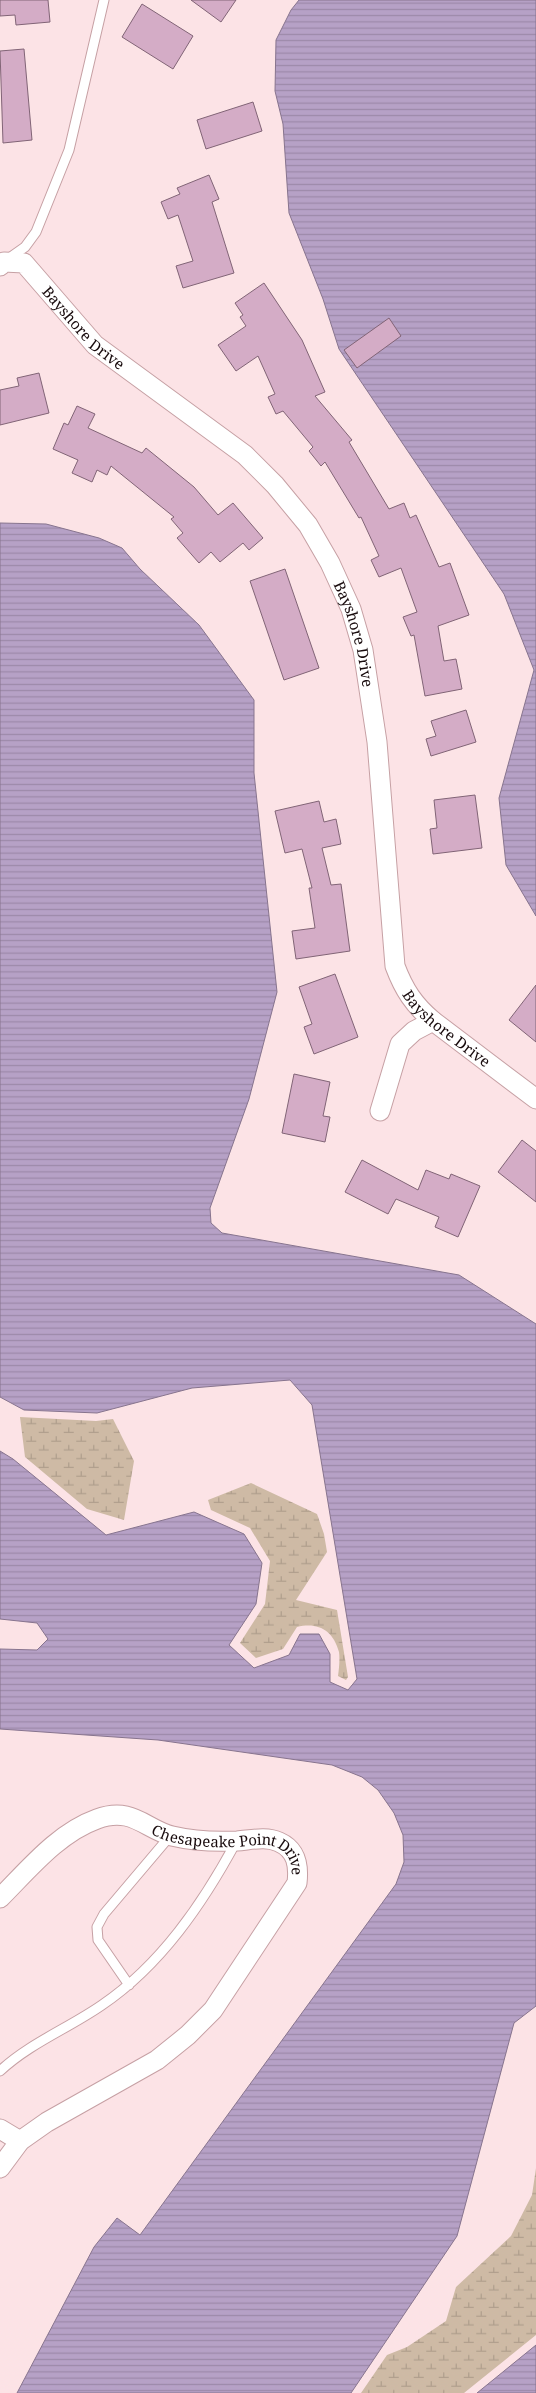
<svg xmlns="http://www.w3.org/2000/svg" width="536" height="2393" font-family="'Noto Serif',serif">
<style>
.wetland{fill:url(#wetland-marsh)}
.water{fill:url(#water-rules);stroke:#87748e}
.building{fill:#d4acc6;stroke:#816476}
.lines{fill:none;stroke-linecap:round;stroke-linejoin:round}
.lane-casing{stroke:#c6a0a4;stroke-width:11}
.street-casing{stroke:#c6a0a4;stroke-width:21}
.lane{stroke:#fff;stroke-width:9}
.street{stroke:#fff;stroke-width:19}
.labels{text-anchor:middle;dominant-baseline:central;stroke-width:4;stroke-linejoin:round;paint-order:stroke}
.street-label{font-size:15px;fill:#180b0d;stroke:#fff}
</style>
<defs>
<pattern id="wetland-marsh" width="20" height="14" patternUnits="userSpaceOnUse" patternTransform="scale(1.25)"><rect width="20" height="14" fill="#cebaa5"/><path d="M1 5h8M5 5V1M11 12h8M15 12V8" fill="none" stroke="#b09f8d"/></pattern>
<pattern id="water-rules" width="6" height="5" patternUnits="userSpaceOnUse" patternTransform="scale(1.25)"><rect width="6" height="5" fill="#b6a1c6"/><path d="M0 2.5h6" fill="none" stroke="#9c89a9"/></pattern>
</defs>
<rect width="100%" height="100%" fill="#fce3e6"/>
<!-- wetland -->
<path class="wetland" d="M20,1417L96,1421L113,1419L134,1461L124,1520L87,1509L25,1457Z
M251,1483L317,1514L324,1534L327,1552L296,1600L337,1610L348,1677L346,1680L338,1676C339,1669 340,1659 339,1652C333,1630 318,1622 297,1627L283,1649L256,1658L240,1643L265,1604L270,1561L250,1528L211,1510L208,1500Z
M536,2168V2335L464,2393H361L387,2355L407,2347L446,2321L456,2287L511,2236L532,2195Z"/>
<!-- water -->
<path class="water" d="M299,0H536V916L506,865L499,798L534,670L504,594L339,349L323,299L289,213L283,124L275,91L276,40L291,10Z
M0,523L46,524L99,538L122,548L140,569L199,625L254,700V773L277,992L249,1099L210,1208L211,1223L222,1233L459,1275L536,1324V2006L514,2023L457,2236L351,2393H17L94,2247L117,2218L140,2235L396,1884L404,1862L403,1835L394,1813L378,1790L362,1777L332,1765L158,1740L0,1729V1649L37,1650L48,1639L37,1623L0,1619V1451L13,1459L106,1535L194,1512L244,1534L262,1563L256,1604L229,1645L254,1668L289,1655L300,1634H319L330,1654V1682L348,1690L357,1679L312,1405L290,1380L192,1388L97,1413L24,1410L0,1397Z
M536,2345V2393H477Z"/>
<!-- building -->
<path class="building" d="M0,0H48L50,22L16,25L15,15L0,16Z
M191,0H236L221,22Z
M142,4L193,36L173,69L122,37Z
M24,49L32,140L3,143L0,51Z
M253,102L262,131L206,149L197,120Z
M209,175L219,199L212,202L234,273L183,288L176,266L193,261L178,215L168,219L161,202L180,194L177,188Z
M264,283L302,340L325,392L315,396L352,440L349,442L389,509L404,503L410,518L416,515L439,567L450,563L469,615L438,626L444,661L456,659L462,689L425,696L414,635L411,636L403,617L417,612L401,568L379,577L371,560L379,556L361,517L359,518L325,462L321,466L309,451L313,447L283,411L276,414L268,397L275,394L258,356L236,371L218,345L246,326L240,317L243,315L235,303Z
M389,318L401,336L357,368L344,350Z
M39,373L49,413L0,425V390L19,386L17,378Z
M77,406L95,414L88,428L142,453L146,448L194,487L218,515L233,503L263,538L249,550L243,543L220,562L211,552L199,563L177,538L183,533L171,519L174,517L111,466L107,475L97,470L92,482L72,473L78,460L53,449L64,423L68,425Z
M285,569L319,668L284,680L250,581Z
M466,710L476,742L431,756L426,739L436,736L431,721Z
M475,795L482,848L433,854L430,829L437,828L434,800Z
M319,801L324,822L336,819L341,844L322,848L331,885L341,884L350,951L296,959L292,931L315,928L309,888H312L302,849L285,853L275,811Z
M335,974L358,1037L314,1054L304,1027L312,1024L299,987Z
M536,985V1042L509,1020Z
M294,1074L330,1082L323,1116L330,1117L325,1142L282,1133Z
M522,1140L536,1151V1202L498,1172Z
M362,1160L418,1190L426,1170L449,1179L451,1174L480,1186L458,1237L435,1227L439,1217L396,1199L388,1214L345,1192Z"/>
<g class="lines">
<defs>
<path id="lane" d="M8,259L25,247L36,232L69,150L104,0
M129,1985L98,1940L97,1927L104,1914L170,1836
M0,2071C30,2043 69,2028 102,2005C161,1965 203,1903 236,1842"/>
<g id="street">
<path id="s1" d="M0,266L4,262L24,263L95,345L245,455L275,485L308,525L330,563L351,609L363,650L377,742L395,966C404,990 414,1005 433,1021L536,1099"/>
<path d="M380,1111L400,1044L414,1031L433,1021"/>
<path id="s2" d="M0,1898C29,1869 58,1833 97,1819C132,1806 145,1829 172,1836C193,1841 216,1842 237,1841C251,1840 266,1836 279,1842C297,1850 299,1866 297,1883L213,2010L188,2035L157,2060L47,2122L20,2141L0,2168"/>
<path d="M0,2129L20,2141"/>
</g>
</defs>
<!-- lane casing -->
<use href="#lane" class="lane-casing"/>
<!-- street casing -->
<use href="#street" class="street-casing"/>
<!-- lane -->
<use href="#lane" class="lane"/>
<!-- street -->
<use href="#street" class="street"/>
</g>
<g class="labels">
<!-- street labels -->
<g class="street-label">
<text stroke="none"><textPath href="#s1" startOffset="114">Bayshore Drive</textPath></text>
<text stroke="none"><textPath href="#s1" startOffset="534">Bayshore Drive</textPath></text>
<text stroke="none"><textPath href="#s1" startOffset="952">Bayshore Drive</textPath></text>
<text stroke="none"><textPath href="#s2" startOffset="270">Chesapeake Point Drive</textPath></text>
</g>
</g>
</svg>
